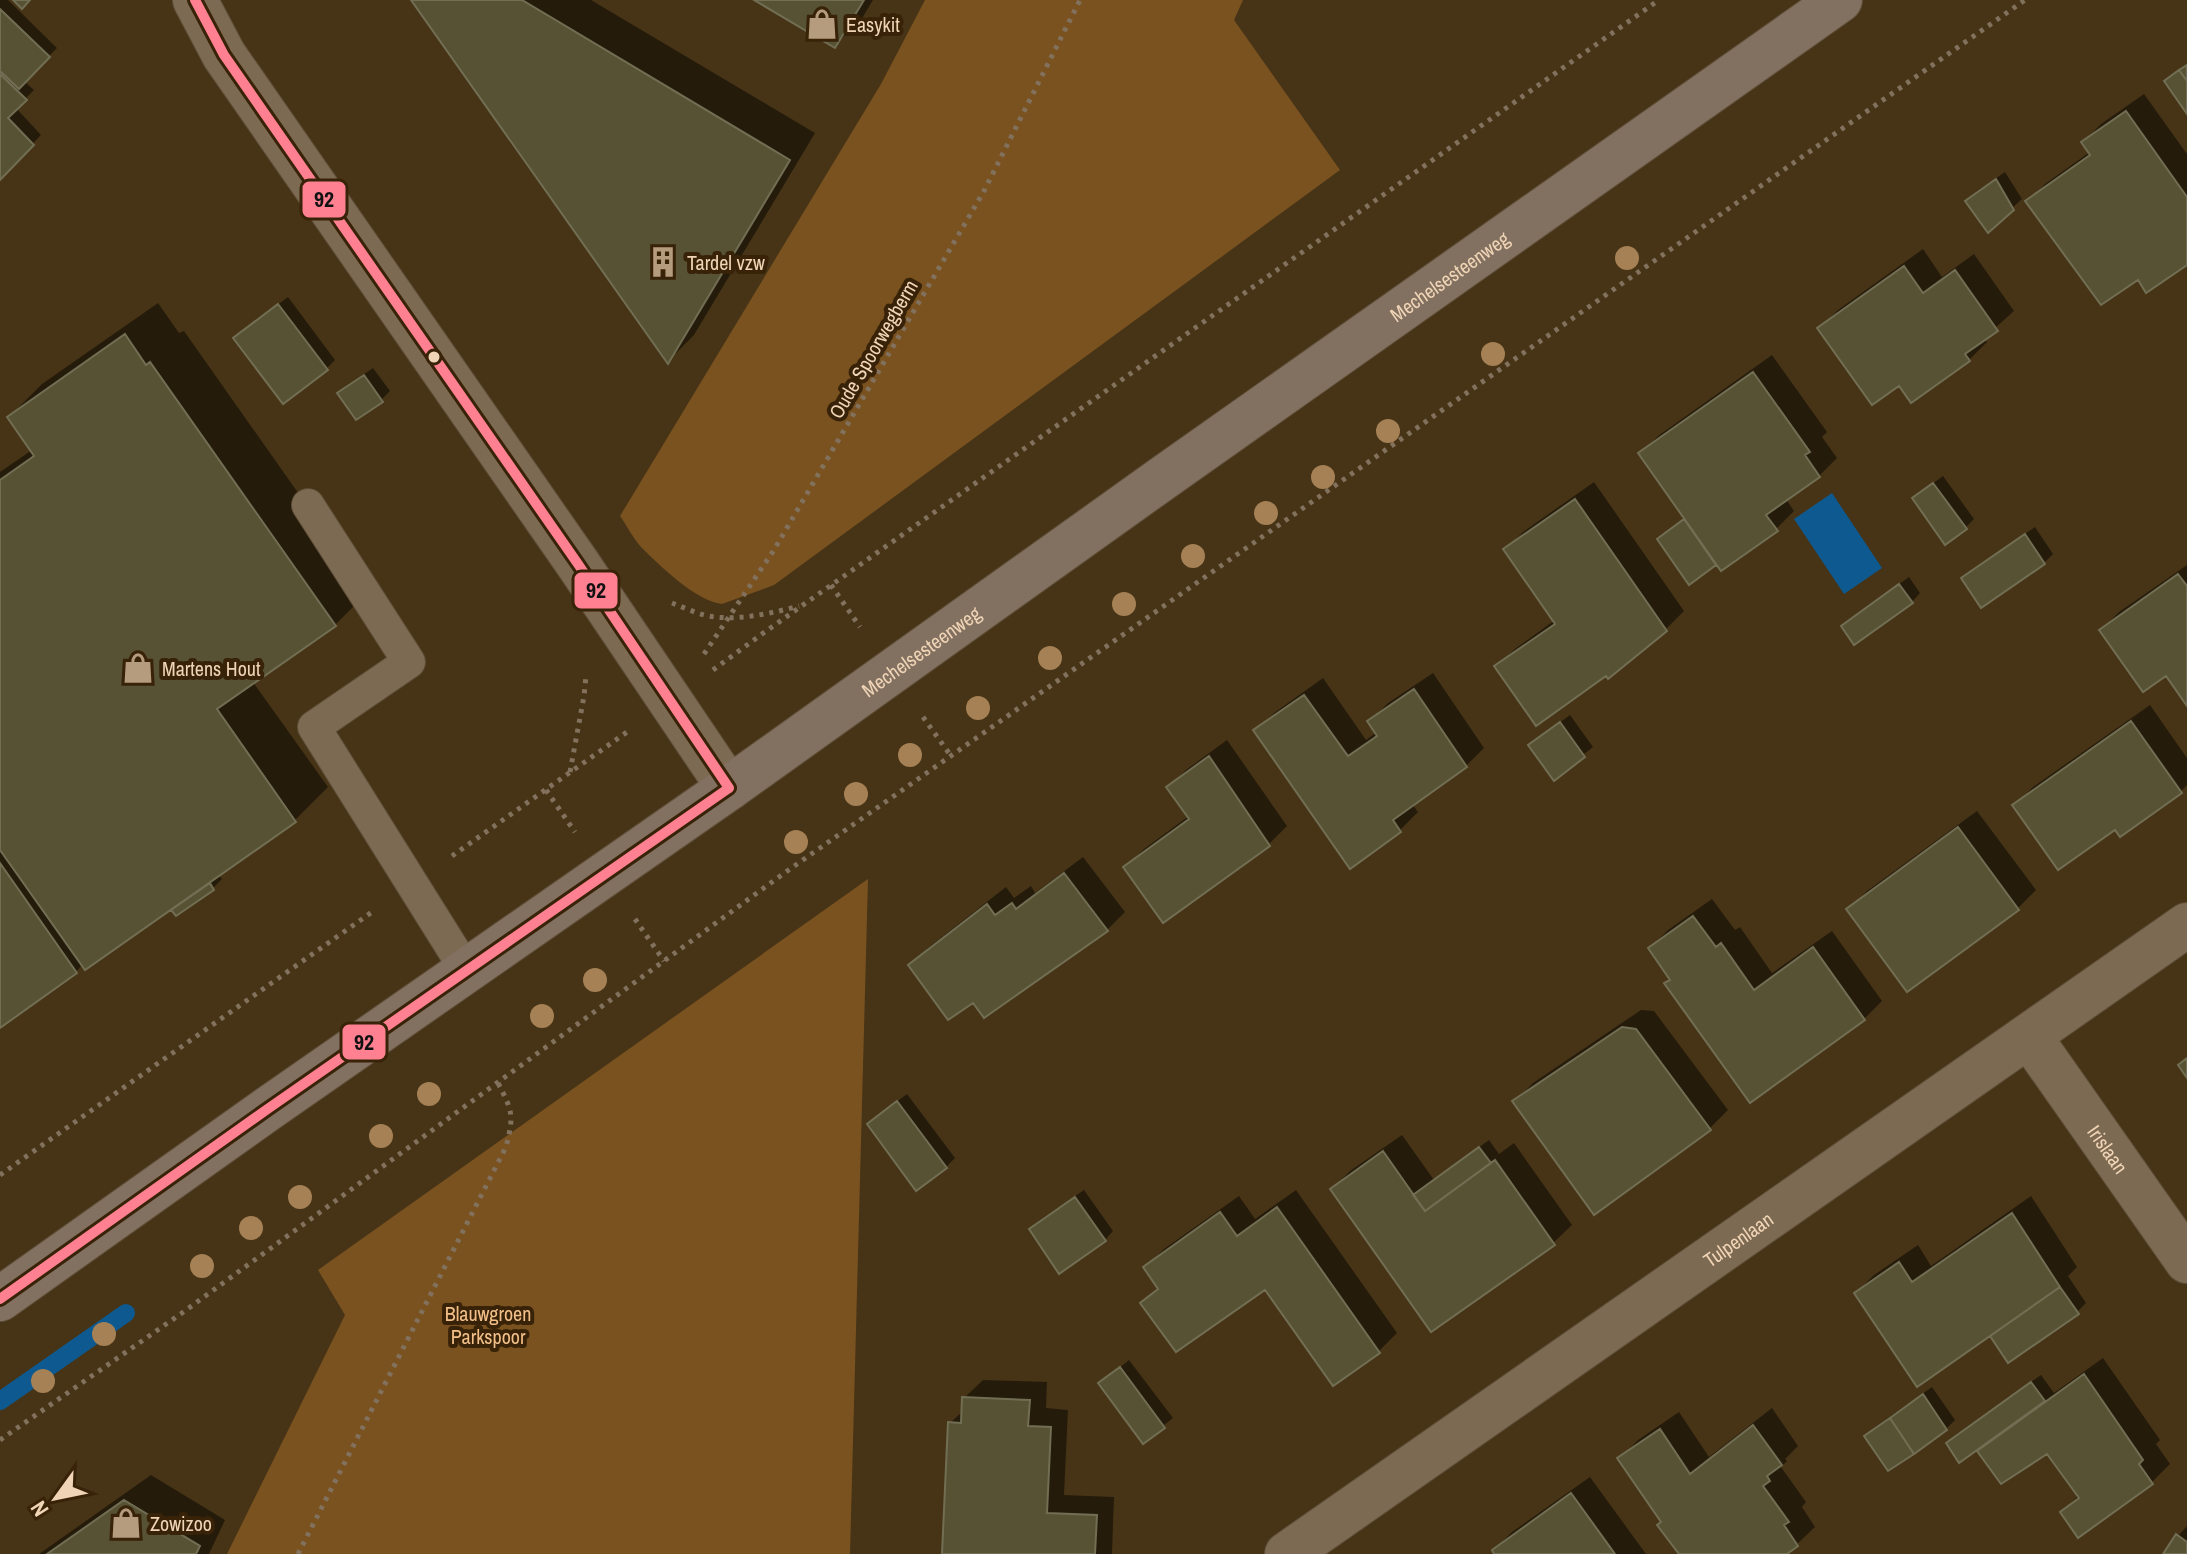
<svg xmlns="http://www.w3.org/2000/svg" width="2187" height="1554" font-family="'Archivo Narrow',sans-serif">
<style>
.green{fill:#7a5220}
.water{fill:#0e598f}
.shadow{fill:#0007}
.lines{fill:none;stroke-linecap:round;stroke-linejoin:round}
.stream{stroke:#0e598f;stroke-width:18}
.building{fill:#575234;stroke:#716e54;stroke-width:2}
.service-casing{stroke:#5f4e38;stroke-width:34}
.minor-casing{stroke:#5f4e38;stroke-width:46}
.primary-casing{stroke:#5f4e38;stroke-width:46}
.path{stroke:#82715d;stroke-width:5;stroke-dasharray:4 6;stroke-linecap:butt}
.service{stroke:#7d6a52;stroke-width:32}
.minor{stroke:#7d6a52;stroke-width:44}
.primary{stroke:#827060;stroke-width:44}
.bus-1-casing{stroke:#382208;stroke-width:16}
.bus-1{stroke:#ff8090;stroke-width:10}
.tree{fill:#a68155}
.bus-dot{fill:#f0d4b6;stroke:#382208;stroke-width:3}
.labels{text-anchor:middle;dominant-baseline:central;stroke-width:8;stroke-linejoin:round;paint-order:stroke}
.poi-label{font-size:20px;fill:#f0d4b6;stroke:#382208;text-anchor:start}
.street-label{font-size:20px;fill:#f0d4b6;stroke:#382208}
.park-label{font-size:20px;fill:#f3c089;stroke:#382208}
.line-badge{stroke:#382208;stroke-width:3}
.pale-badge-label{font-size:22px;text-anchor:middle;font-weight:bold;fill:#111}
</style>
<rect width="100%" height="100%" fill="#473416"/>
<!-- green -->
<path class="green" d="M925,0H1243L1234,20L1340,170L774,585L722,604C696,601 660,566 641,547C633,538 627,526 620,516L881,84Z
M868,879L850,1554H227L345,1315L318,1270Z"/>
<!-- water -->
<path class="water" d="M1832,493L1882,568L1844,594L1794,519Z"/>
<!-- shadow -->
<path class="shadow" d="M0,0H8L57,48L24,81L34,90L16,108L41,135L0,177Z
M414,0H591L815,133L694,335L668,361Z
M758,0H873L861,20L834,46Z
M2144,94L2187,154V263L2027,202L2045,184L2090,152L2083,142L2101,124Z
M2005,172L2022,199L1988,230L1968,201L1976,192Z
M1923,249L1942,277L1974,254L2014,311L1984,338L1987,342L1969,360L1899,383L1820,328L1838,310Z
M288,297L335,360L327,368L245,329Z
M158,303L179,333L184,331L368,592L335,625L253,682L328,787L295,820L218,874L222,879L213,888L180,904L179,902L83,964L76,972L0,1025V472L32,450L9,417L42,384Z
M1772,355L1827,432L1822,437L1837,458L1819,476L1786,499L1794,511L1776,529L1715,564L1659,539L1686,518L1640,454L1658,436Z
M373,368L390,391L381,400L340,393L348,385Z
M1943,476L1974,519L1965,528L1924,490Z
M1594,482L1684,611L1666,629L1606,673L1496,667L1515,649L1555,620L1505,550L1523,532Z
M2035,527L2053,554L2044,563L1963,578L1972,570Z
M2187,565V702L2166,673L2101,630L2119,612Z
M1909,577L1920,593L1912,602L1843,627L1852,618Z
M1433,673L1484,748L1466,766L1412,804L1418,812L1400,830L1351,866L1256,731L1274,713L1323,678L1366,740L1377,732L1370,721L1388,703Z
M2150,705L2187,758V785L2180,792L2115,827L2015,805L2033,787Z
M1570,715L1593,747L1554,778L1540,737Z
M1227,740L1287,826L1269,844L1164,920L1126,867L1144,849L1189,816L1168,788L1186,770Z
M1977,811L2036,890L2018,908L1849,909L1867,891Z
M1083,857L1125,912L1107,930L973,1000L911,965L929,947L1006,887L1014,898L1031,886L1035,893Z
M1712,899L1735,930L1740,927L1772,973L1832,931L1882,1001L1864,1019L1671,979L1650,948L1668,930Z
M1641,1010L1654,1011L1728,1110L1710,1128L1594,1212L1515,1101L1533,1083Z
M907,1094L955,1158L946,1167L879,1115Z
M1402,1135L1434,1180L1489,1140L1499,1154L1514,1143L1572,1225L1553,1243L1332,1189L1350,1171Z
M1084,1190L1113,1231L1105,1240L1031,1229L1040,1220Z
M1296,1190L1397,1333L1379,1351L1334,1384L1265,1287L1142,1303L1158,1287L1146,1267L1164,1249L1239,1196L1255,1219Z
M2031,1196L2077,1267L2068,1276L2086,1303L2077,1312L1998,1331L1856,1293L1874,1275L1918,1245L1931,1266Z
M2103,1358L2160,1440L2156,1444L2170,1464L2152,1482L2062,1512L2079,1495L2048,1451L1988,1443L1986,1441L1948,1443L1957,1434L2041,1375L2054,1393Z
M1129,1360L1173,1418L1144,1441L1101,1383Z
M983,1380L1047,1382L1046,1408L1068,1410L1064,1495L1114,1497L1112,1554H944L950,1423L964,1410V1398Z
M1932,1387L1955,1420L1946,1429L1889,1469L1866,1436L1875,1427Z
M1772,1408L1798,1446L1785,1459L1787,1461L1781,1467L1806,1502L1802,1507L1815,1527L1796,1545L1783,1554H1681L1663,1522L1620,1458L1638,1440L1679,1412L1709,1457Z
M151,1475L225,1520L209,1554H39Z
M1590,1477L1646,1554H1497L1494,1550L1512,1532Z
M2187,1526V1554H2166L2178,1536Z"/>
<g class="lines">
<!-- stream -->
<path class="stream" d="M0,1401L126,1313"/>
</g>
<!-- building -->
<path class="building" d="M13,0H30L22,9Z
M411,0H522L790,160L668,364Z
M754,0H864L835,48Z
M0,9L50,57L19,89L0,71Z
M2187,65V81L2179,70Z
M2179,70L2187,81V114L2164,81Z
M0,74L27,100L8,118L34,145L0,180Z
M2126,111L2187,197V265L2146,293L2138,280L2101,305L2025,201L2090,155L2081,142Z
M1996,179L2014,210L1988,233L1965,201Z
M1904,266L1923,293L1955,270L1998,331L1965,354L1970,361L1911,403L1899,386L1872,405L1817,328Z
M278,304L328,370L283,404L233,338Z
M125,334L146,365L150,362L336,626L217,709L296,822L85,970L0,850V480L34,456L7,417Z
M1753,372L1810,452L1805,455L1820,477L1766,515L1778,531L1721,571L1638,453Z
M364,375L383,402L356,420L337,393Z
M1933,483L1967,529L1945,545L1912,498Z
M1575,499L1667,631L1608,679L1606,676L1536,726L1494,666L1555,624L1503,549Z
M1684,519L1716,565L1689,585L1657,539Z
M2025,534L2045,564L1981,608L1961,578Z
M2178,574L2187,586V706L2166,676L2143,692L2099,630Z
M1899,584L1913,603L1854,645L1841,626Z
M1414,689L1467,767L1393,820L1401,832L1350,869L1253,730L1304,695L1348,756L1377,736L1367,721Z
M2131,721L2182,793L2120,837L2115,830L2058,870L2012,805Z
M1560,722L1585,757L1554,781L1528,745Z
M1209,756L1270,846L1163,923L1123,867L1189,819L1166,787Z
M1958,827L2019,910L1907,992L1846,909Z
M0,863L77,973L0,1028Z
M1064,873L1108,931L984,1018L973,1003L948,1020L908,965L987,904L995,915L1012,903L1016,909Z
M210,883L214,890L176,916L171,910Z
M1693,916L1716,947L1721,943L1754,990L1813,947L1865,1020L1750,1103L1664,983L1670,980L1648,948Z
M1622,1027L1636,1029L1711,1130L1594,1215L1512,1101Z
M2187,1058V1078L2178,1065Z
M897,1101L947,1168L916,1191L867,1124Z
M1479,1147L1491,1163L1425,1211L1413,1195Z
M1383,1151L1425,1211L1495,1160L1555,1245L1431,1332L1330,1189Z
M1075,1197L1106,1241L1059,1274L1029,1229Z
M1277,1207L1380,1353L1333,1386L1265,1290L1176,1352L1140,1303L1158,1289L1143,1267L1220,1212L1237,1236Z
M2012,1213L2060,1287L1917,1387L1854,1293L1899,1262L1912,1282Z
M2060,1287L2079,1314L2008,1363L1990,1336Z
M1120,1367L1165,1428L1143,1444L1098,1383Z
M2084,1374L2143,1460L2139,1464L2153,1484L2078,1538L2060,1512L2079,1498L2047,1454L2001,1484L1977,1451Z
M2031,1382L2045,1401L1959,1463L1946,1443Z
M1923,1394L1947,1430L1914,1454L1890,1418Z
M962,1397L1030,1400L1028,1426L1051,1427L1047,1513L1097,1515L1095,1554H942L948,1422L961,1423Z
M1890,1418L1914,1454L1888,1471L1864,1436Z
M1753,1425L1782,1465L1767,1476L1770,1481L1763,1486L1789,1522L1784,1525L1798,1546L1787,1554H1679L1657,1525L1661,1522L1617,1458L1660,1429L1690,1474Z
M1571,1493L1615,1554H1494L1492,1550Z
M124,1500L200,1546L196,1554H47Z
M2176,1534L2187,1542V1554H2163Z"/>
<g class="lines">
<defs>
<path id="service" d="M308,505L409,662L314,727L466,970"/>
<g id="minor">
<path d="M195,0L224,55L578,564L729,788"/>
<path id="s1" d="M2029,1036L2187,1261"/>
<path id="s2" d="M1287,1554L2187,925"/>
</g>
<g id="primary">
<path id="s3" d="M0,1299L269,1108L729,788L1163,478L1840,0"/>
</g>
</defs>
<!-- service casing -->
<use href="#service" class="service-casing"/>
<!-- minor casing -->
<use href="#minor" class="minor-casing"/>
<!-- primary casing -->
<use href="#primary" class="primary-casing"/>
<!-- path -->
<path class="path" d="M831,585L860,627
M672,603C686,608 701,616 715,617C743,620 772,613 799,606
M704,654L774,550L984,191L1080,0
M713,670L762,634L1659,0
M923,717L951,756
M570,772L584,696L586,676
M546,790L575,832
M452,856L627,732
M635,919L664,961
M0,1175L372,912
M0,1440L182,1313L783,874L2025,0
M298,1554L506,1147C514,1115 513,1112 498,1083"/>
<!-- service -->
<use href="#service" class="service"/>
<!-- minor -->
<use href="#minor" class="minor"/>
<!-- primary -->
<use href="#primary" class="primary"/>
<defs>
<path id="bus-1" d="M195,0L224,55L578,564L729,788
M0,1299L269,1108L729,788"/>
</defs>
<!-- bus-1 casing -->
<use href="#bus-1" class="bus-1-casing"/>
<!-- bus-1 -->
<use href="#bus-1" class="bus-1"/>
</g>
<!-- trees -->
<g class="tree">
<circle cx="1627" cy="258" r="12"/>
<circle cx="1493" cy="354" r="12"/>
<circle cx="1388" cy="431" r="12"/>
<circle cx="1323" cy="477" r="12"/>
<circle cx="1266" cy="513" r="12"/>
<circle cx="1193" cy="556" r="12"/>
<circle cx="1124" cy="604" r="12"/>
<circle cx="1050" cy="658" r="12"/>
<circle cx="978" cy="708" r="12"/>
<circle cx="910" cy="755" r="12"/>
<circle cx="856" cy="794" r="12"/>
<circle cx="796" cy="842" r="12"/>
<circle cx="595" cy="980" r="12"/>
<circle cx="542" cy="1016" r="12"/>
<circle cx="429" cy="1094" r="12"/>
<circle cx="381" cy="1136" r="12"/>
<circle cx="300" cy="1197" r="12"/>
<circle cx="251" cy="1228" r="12"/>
<circle cx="202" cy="1266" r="12"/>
<circle cx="104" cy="1334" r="12"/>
<circle cx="43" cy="1381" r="12"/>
</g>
<!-- icons -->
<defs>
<symbol id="shop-bare" viewBox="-9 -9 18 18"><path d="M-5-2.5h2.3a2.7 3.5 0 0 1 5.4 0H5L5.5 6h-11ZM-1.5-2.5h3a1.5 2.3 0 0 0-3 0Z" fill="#b59c7e" stroke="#382208" stroke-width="2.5" paint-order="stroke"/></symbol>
<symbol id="building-bare" viewBox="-9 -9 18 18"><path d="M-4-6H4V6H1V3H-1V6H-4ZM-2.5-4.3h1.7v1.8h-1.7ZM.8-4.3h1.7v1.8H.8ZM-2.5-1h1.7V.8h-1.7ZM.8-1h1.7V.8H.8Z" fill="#b59c7e" stroke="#382208" stroke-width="2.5" paint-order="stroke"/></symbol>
</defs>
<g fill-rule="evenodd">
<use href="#shop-bare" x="800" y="2" width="44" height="44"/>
<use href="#building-bare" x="641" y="240" width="44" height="44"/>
<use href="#shop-bare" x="116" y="646" width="44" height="44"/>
<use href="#shop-bare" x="104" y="1501" width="44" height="44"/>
</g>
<!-- markers -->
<circle class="bus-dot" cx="434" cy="357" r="7"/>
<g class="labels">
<!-- poi labels -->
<g class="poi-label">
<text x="846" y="24">Easykit</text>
<text x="687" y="262">Tardel vzw</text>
<text x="162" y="668">Martens Hout</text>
<text x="150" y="1523">Zowizoo</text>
</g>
<!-- street labels -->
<g class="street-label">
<text stroke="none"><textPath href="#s3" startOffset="1774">Mechelsesteenweg</textPath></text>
<text transform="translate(873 349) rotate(-60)">Oude Spoorwegberm</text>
<text stroke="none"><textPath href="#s3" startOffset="1126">Mechelsesteenweg</textPath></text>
<text stroke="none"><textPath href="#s1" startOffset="138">Irislaan</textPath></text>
<text stroke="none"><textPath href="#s2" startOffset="550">Tulpenlaan</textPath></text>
</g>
<!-- park labels -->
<g class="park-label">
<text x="488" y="1313">Blauwgroen<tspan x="488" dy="23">Parkspoor</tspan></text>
</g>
</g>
<g class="line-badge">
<rect x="301" y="180" width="46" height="39" rx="8" fill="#ff8090"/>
<rect x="573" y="571" width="46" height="39" rx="8" fill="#ff8090"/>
<rect x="341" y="1023" width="46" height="38" rx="8" fill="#ff8090"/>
</g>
<g class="pale-badge-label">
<text x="324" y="207">92</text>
<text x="596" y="598">92</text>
<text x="364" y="1050">92</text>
</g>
<!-- north arrow -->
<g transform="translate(56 1498) rotate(237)" stroke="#382208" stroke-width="6" paint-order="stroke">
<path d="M0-6L14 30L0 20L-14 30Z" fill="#f0d4b6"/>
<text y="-12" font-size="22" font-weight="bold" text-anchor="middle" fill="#f0d4b6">N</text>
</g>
</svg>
